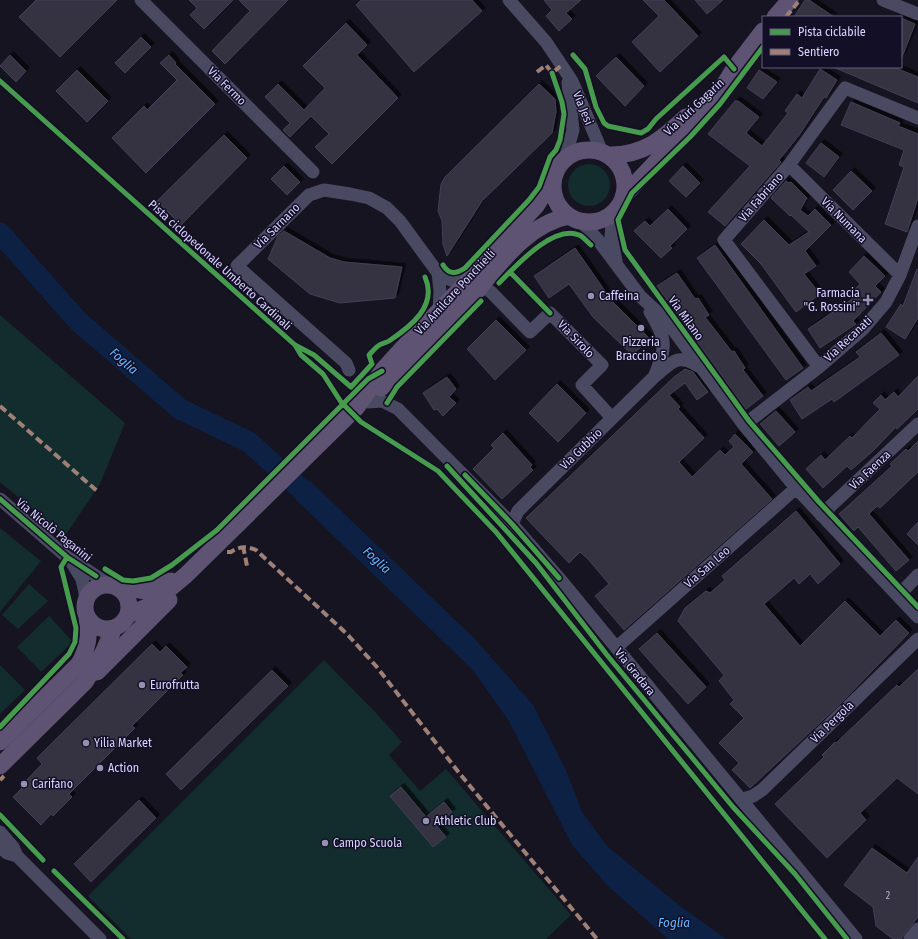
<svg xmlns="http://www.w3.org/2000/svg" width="918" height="939" font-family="'Fira Sans Condensed',sans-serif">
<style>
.green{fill:#132c2d}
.water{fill:#0d2144}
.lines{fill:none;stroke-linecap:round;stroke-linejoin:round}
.river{stroke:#0d2144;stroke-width:21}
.building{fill:#343243;stroke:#433f54;filter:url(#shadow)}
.minor{stroke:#4a4962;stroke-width:13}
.major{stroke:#5e5373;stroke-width:17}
.quiet{stroke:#9e8076;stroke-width:4;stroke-dasharray:8 4;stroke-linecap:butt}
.cycleway-casing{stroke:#130f26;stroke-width:8}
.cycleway{stroke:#469c4c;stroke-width:5}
.poi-dot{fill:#9591b1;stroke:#130f26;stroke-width:1.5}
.labels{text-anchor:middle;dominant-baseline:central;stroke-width:3;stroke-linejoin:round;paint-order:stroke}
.number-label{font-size:10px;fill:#b0acd0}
.street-label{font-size:12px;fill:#d9d4ff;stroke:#130f26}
.poi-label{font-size:12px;fill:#d9d4ff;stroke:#130f26;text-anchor:start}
.water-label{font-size:13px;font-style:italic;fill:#62b6ff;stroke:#130f26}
</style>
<defs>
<filter id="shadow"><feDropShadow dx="3.5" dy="-3.5" stdDeviation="0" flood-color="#0009"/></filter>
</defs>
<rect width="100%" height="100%" fill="#161421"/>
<!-- green -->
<path class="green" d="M568 185a21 21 0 1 1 42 0a21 21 0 1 1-42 0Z
M0,315L125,423L100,484L65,536L0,482Z
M0,528L41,561L0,612Z
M29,584L48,601L18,629L2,615Z
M49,616L73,642L41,672L17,647Z
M324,660L379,716L402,742L389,755L420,791L446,769L571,915L546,939H131L88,896Z
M0,665L25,690L0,714Z"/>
<!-- water -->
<path class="water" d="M309,480L475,639L533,705L565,768L582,812L607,846L680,906L726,939H668L607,885L572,845L509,721L473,670L295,499Z"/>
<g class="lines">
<!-- river -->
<path class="river" d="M0,233L78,321L180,409L249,442L322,508"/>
</g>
<!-- building -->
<path class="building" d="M36,0H117L60,57L19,17Z
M189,0H233L204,29L190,15L197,8Z
M239,0H288L225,64L212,51L250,11Z
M361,0H472L482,11L414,72L356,5Z
M544,0H581L566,13L572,19L559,31L546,16L552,10Z
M643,0H664L698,36L660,72L632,42L659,16Z
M695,0H723L707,14Z
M805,0H809L834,17H794Z
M901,18L915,24L902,57L901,56Z
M346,23L367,45L357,55L398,98L332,164L315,147L329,134L311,116L290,137L283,130L290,123L265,97L278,84L304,110L325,88L303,66Z
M141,37L151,47L125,73L115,63Z
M10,55L26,71L16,82L0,66Z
M169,55L176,63L175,64L215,104L146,173L112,138L144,106L147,110L177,80L160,63Z
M616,57L644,86L625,106L596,76Z
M833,67H893L918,77V103Z
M820,69L837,80L826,98L824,97L800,134L779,160L781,162L725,226L708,212L750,166L708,134L735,101H738L759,117L746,133L762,146L788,113L785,111L797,94L802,98Z
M77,70L108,101L87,122L56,91Z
M759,70L777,82L763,99L747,88Z
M539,84L555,99L556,112L552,133L482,201L447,256L443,244L442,221L438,211L441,184L445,177Z
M851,102L900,123L898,126L918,134V198L907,232L885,224L904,167L899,165L904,150L841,125Z
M224,135L247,158L181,225L157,201Z
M821,143L839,157L824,177L806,163Z
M284,166L300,182L287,195L271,179Z
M683,166L700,183L686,197L669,181Z
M851,171L872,191L853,210L833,190Z
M786,181L789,183L791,182L807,198L800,210L808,216L815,209L831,225L805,251L816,266L804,274L820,294L796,312L761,264L741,244L764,220L789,245L809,232L791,215L790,216L771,198Z
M668,209L687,229L670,246L672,248L661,258L634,231L645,221L650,226Z
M284,231L330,258L344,262L402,267L395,298L340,303L310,294L268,259L278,236Z
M715,245L803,368L786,380L697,258Z
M575,248L612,301L650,339L632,355L593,317L569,284L549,298L534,276Z
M864,256L885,276L875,286L881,292L853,321L856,324L820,348L808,329L852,299L849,296L860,284L849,272Z
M917,269L918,318L905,339L886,327L901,304L903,306Z
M677,273L695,299L698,298L709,315L705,317L732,352L734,351L745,368L743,370L763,396L746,409L657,286Z
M496,320L526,350L495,380L467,349Z
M881,333L899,355L834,402L832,399L802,419L790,400L808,387L811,391L860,357L856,352Z
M685,369L693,372L708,392L697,400L685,383L669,395L680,407L678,409L704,438L679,462L692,477L720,450L725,455L734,447L729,441L735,434L753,452L741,464L772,499L624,630L595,596L609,584L588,559L580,552L569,563L526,518L674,377Z
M918,376V409L897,429L896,427L874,450L851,470L847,466L823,488L806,469L821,455L825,460L850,436L852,438L880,409L873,403L881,395L885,400L894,392L898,397Z
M447,377L456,389L449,397L456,403L443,416L437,409L434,410L423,393Z
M557,384L586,413L558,442L529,413Z
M776,411L795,432L779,446L760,424Z
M503,433L532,465L530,467L533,470L502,499L473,469L494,448L491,445Z
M918,441V472L880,508L877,506L869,514L909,560L896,571L858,527L854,531L839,514L892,466L890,464L906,449L908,451Z
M796,511L840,564L818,584L810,574L799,584L794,578L764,604L800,646L845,601L880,636L896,620L909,633L839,705L750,788L732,770L739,763L719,743L744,718L730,704L734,700L719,681L724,675L678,621L685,608L706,591L710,593L725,580L722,576Z
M918,522V545L907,534Z
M657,633L706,687L688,704L639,649Z
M152,644L160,652L166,646L187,667L180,673L183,675L132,726L135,728L69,794L72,797L53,816L51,814L41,825L13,797L23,787L22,785L42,764L37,758Z
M918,669V794L897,778L860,813L866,820L827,858L775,804L824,757L822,755L835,742L836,743L897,685L899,687Z
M272,670L288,686L181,790L166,774Z
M401,787L426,817L444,802L452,812L436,825L446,837L433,847L390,796Z
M139,800L156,818L91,882L74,864Z
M872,848L907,873L918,857V917L901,939H893L876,926L873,907L844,885Z"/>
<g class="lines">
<!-- minor -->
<path class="minor" d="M141,0L313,172
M509,0L546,42L572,81L602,152
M883,0L918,14
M565,159L573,130L568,82
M789,165L900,275
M613,212L611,236L616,261
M581,221L598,240L640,296L666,320L744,425L796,488L918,617
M438,273L451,280H469
M481,286L491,292L530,332L550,313L602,365L582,385L612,418
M650,312C667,340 667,346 654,377
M819,367L724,240L789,165L845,88L918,118
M349,370L346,363L237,266L309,195L324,190L350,194L369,198L387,208L400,221L438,273L440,291L439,311
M368,402L382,401L398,409L512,524L559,578L856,939
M744,425L819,367L863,329L886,302L900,275L918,226
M0,499L67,557L108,584
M821,515L918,424
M512,524L518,511L654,377C671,364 676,352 698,366
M71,561L82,579L86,598
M898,596L918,575
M617,647L796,488
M743,799L753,796L762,790L918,639
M0,832L13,847L17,856L100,939
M0,847L7,853L17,856
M910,939L918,929"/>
<!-- major -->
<path class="major" d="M775,17L790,0
M553 186a36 36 0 1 1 72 0a36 36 0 1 1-72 0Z
M608,155C643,156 661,140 686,117
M623,197L716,98L734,69L763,31
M381,388C408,361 436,334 463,307C493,274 522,225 569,216
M85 607a22 22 0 1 1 44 0a22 22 0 1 1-44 0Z
M116,586L146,591L171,581
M128,615L149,606L186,575L356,408L382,371L401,350L469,280L493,252L536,206L554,177
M97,672L169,600
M0,742L79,664C88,648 90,635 87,617
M0,766L85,682L103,653L114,628"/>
<!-- quiet -->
<path class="quiet" d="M786,17L798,2
M537,72L546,65L552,73L562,65
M0,406L97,491
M243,546L247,566
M227,552H231C240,546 246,546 256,550L347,634L376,666L460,774L597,939
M0,780L4,776"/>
<defs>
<path id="cycleway" d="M763,47L720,104L690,137L632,193L618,220L625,250L749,421L819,502L918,607
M573,55L585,69L596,107L604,123L608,126L641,133L648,129L656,119L724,57L734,69
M0,81L295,345L301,355L323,374L341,402L361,422L438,471L496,532L825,939
M443,265C449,275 456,274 465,268L529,200L539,187L550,157L556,150L560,140L564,114L562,102L552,73
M510,272L550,313
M499,283C515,267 553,224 579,235C583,236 587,242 591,245
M295,345L314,355L351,387L372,364L369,355C372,352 375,348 378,346C381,343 386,343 389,341C410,327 438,306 425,277
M387,403L397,387L481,301
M447,466L536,563L607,655L733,807L795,874L847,939
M465,475L512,524L559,578
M0,499L67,557L96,576
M105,569L123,580L133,581L151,578L172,565L217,530L368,379L382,371
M0,727L69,654L75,642L76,628L61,567L67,557
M0,815L43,860
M54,871L123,939"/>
</defs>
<!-- cycleway casing -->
<use href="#cycleway" class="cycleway-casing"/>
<!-- cycleway -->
<use href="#cycleway" class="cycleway"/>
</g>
<!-- markers -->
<g class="poi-dot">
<circle cx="591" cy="296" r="4"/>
<path d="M866 294h4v4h4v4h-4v4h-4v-4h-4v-4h4z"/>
<circle cx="641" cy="328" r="4"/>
<circle cx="142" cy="685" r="4"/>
<circle cx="86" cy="743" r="4"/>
<circle cx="100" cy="768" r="4"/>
<circle cx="24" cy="784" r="4"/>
<circle cx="426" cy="821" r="4"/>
<circle cx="325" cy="843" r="4"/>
</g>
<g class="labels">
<!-- number labels -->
<g class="number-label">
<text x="888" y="896">2</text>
</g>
<!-- street labels -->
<g class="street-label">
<text transform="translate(227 86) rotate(45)">Via Fermo</text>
<text transform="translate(694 107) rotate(-43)">Via Yuri Gagarin</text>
<text transform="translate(583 108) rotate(68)">Via Jesi</text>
<text transform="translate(761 197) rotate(-49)">Via Fabriano</text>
<text transform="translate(844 220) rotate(45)">Via Numana</text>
<text transform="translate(277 226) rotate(-45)">Via Sarnano</text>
<text transform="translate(220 265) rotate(42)">Pista ciclopedonale Umberto Cardinali</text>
<text transform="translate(455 292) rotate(-47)">Via Amilcare Ponchielli</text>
<text transform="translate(686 318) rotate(54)">Via Milano</text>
<text transform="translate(576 339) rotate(46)">Via Sirolo</text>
<text transform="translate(848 339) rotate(-43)">Via Recanati</text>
<text transform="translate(581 449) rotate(-44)">Via Gubbio</text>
<text transform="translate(870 470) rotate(-43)">Via Faenza</text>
<text transform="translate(54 530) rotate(39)">Via Nicolò Paganini</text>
<text transform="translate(707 567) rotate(-41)">Via San Leo</text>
<text transform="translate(635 672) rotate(51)">Via Gradara</text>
<text transform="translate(832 722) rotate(-44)">Via Pergola</text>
</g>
<!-- poi labels -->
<g class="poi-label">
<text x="860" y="293" text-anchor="end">Farmacia<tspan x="860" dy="14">"G. Rossini"</tspan></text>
<text x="599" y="296">Caffeina</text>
<text x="641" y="342" text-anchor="middle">Pizzeria<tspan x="641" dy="14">Braccino 5</tspan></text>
<text x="150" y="685">Eurofrutta</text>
<text x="94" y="743">Yilia Market</text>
<text x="108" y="768">Action</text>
<text x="32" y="784">Carifano</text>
<text x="434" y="821">Athletic Club</text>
<text x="333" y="843">Campo Scuola</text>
</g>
<!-- water labels -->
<g class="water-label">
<text transform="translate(124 361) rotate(41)">Foglia</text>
<text transform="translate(377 560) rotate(43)">Foglia</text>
<text x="674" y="922">Foglia</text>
</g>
</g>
<!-- legend -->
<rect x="762" y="16" width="140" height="52" fill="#130f26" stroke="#625e7d"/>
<rect x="770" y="29" width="20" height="6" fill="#469c4c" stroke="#625e7d"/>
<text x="798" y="36" font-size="12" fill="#d9d4ff">Pista ciclabile</text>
<rect x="770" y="49" width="20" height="6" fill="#9e8076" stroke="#625e7d"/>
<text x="798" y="56" font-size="12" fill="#d9d4ff">Sentiero</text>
</svg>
